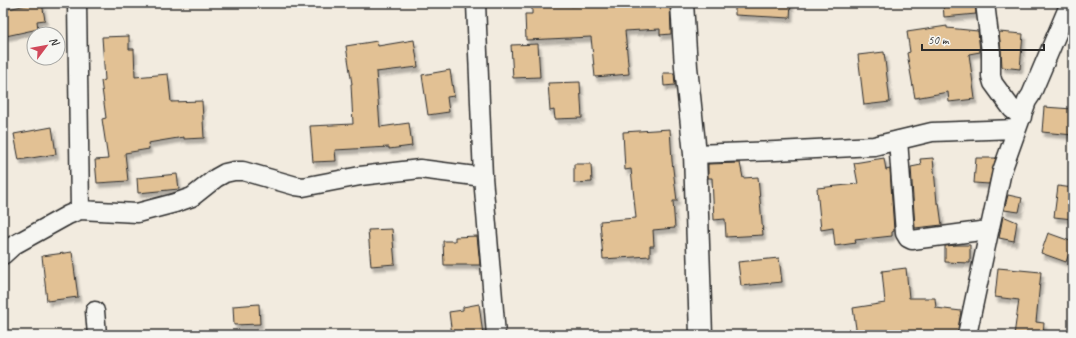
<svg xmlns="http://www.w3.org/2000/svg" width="1076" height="338" font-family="Caveat,sans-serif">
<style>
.building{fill:#e2c194;stroke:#2b2b2b;filter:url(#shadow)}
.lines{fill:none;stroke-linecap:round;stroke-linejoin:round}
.minor-casing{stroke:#2b2b2b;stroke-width:21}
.tertiary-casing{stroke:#2b2b2b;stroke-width:25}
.minor{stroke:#f6f6f2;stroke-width:18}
.tertiary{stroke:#f6f6f2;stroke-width:22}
</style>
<defs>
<filter id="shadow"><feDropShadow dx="2.5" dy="4.5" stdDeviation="1" flood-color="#0004"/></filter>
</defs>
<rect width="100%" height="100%" fill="#f2ebdf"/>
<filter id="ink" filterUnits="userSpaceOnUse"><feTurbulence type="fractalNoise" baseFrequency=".025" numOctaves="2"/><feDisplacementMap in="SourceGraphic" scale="8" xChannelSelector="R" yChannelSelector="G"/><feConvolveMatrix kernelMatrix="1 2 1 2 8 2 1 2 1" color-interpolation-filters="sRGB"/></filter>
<g filter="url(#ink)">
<!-- building -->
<path class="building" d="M36,3H42L45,20L37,21L38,29L6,36L3,20V10Z
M532,3H571V6L632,3H670L671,34L660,35V29L625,31L629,74L595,77L591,37L526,40L525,14H532Z
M735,3H791L790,18L735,15Z
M943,3H975L976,14L944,17Z
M947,26V28L978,31L980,52L969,54L975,99L949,102L948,92L915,98L907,53L910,52L907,32Z
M999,32L1023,34L1020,69L1002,67L1001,51Z
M129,36V49H134L135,77L168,74L171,102L202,101L204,138L184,139V137L148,143L149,149L125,153L128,181L97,183L95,160L108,159L102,119L106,118L101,81L105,80L102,37Z
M414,40L418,67L376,72L380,127L409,123L412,146L389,149V147L335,150L336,161L313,162L310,126L353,124L351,84H352L346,46L377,41L378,46Z
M538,44L540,77L513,78L511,45Z
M884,52L890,102L864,105L858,55Z
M450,70L454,96L447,97L449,112L428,115L422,75Z
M663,73H674L675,85L664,86Z
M580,82L582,118L555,119L554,110L550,111L548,83Z
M1044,107L1073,109V135L1042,132Z
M52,127L56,154L19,160L14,134Z
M670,129L672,161L677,201H673L675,228L653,230L654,246H650V256L603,259L600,221L636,218L631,169L625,170L623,132Z
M884,158L886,170L890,169L894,231L892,232V236L855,240L856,243L835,246L833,228L821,230L817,188L858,184L854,163Z
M933,158L937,203H939L942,225L915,228L911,167L921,165L920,159Z
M976,158H996L989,184L974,183Z
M740,163L743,178L758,177L763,235L726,237L725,219L714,220L712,178H708V164Z
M574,164H591L592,182L574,183Z
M177,174L179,189L138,193L137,178Z
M1058,186L1073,188V219L1054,217Z
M1008,195L1022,198L1019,212L1004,210Z
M1003,216L1017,222L1014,241L999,238Z
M392,229L395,264L371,266L368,230Z
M1048,233L1073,242L1066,262L1041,253Z
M477,236L480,265H444L443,241H455V237Z
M957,245H970V263L945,262V246Z
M72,252L78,297L47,301L42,256Z
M779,258L782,282L741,286L738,262Z
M906,268L909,298H935L936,308L961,311L957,335H857L853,308L885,303L882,271Z
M998,268L1041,272L1036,322L1044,323L1043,335H1014L1019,300L995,297Z
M259,304L260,324L234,325L233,306Z
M479,304L483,335H452L449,312L463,310V307Z"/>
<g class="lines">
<defs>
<path id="minor" d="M77,3L80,210
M476,3L483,177L496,335
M985,3L991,52V76L993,83L1012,109L1022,117
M898,140L905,233L908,238L912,240L988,230
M695,154L776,151L874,146L932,132L1016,129
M3,255L14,245L68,215L80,210L137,213L175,203L192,197L216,178L225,173L234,171H243L296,186L303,187L360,176L420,169L483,177
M95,311L97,335
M967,335L1002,171L1027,101L1031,95L1070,3"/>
<path id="tertiary" d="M682,3L686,67L695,154L701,335"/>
</defs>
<!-- minor casing -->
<use href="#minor" class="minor-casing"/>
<!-- tertiary casing -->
<use href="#tertiary" class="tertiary-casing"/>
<!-- minor -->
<use href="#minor" class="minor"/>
<!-- tertiary -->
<use href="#tertiary" class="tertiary"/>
</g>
</g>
<!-- margin -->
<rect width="1076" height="338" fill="none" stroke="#f6f6f2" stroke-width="16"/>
<rect x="8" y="8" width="1060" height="322" fill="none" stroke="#2b2b2b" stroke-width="1.5" filter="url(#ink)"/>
<!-- north arrow -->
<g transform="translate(46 46) rotate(58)"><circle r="19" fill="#f6f6f2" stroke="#a5a5a2"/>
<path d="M0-3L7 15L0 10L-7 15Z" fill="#d1495b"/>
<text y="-6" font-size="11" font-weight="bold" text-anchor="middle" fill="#2b2b2b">N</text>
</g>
<!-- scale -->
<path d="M922 44v6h122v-6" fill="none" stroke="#2b2b2b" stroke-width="2"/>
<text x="928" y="44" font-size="12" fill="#2b2b2b" stroke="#f6f6f2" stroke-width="3" paint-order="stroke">50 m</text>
</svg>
